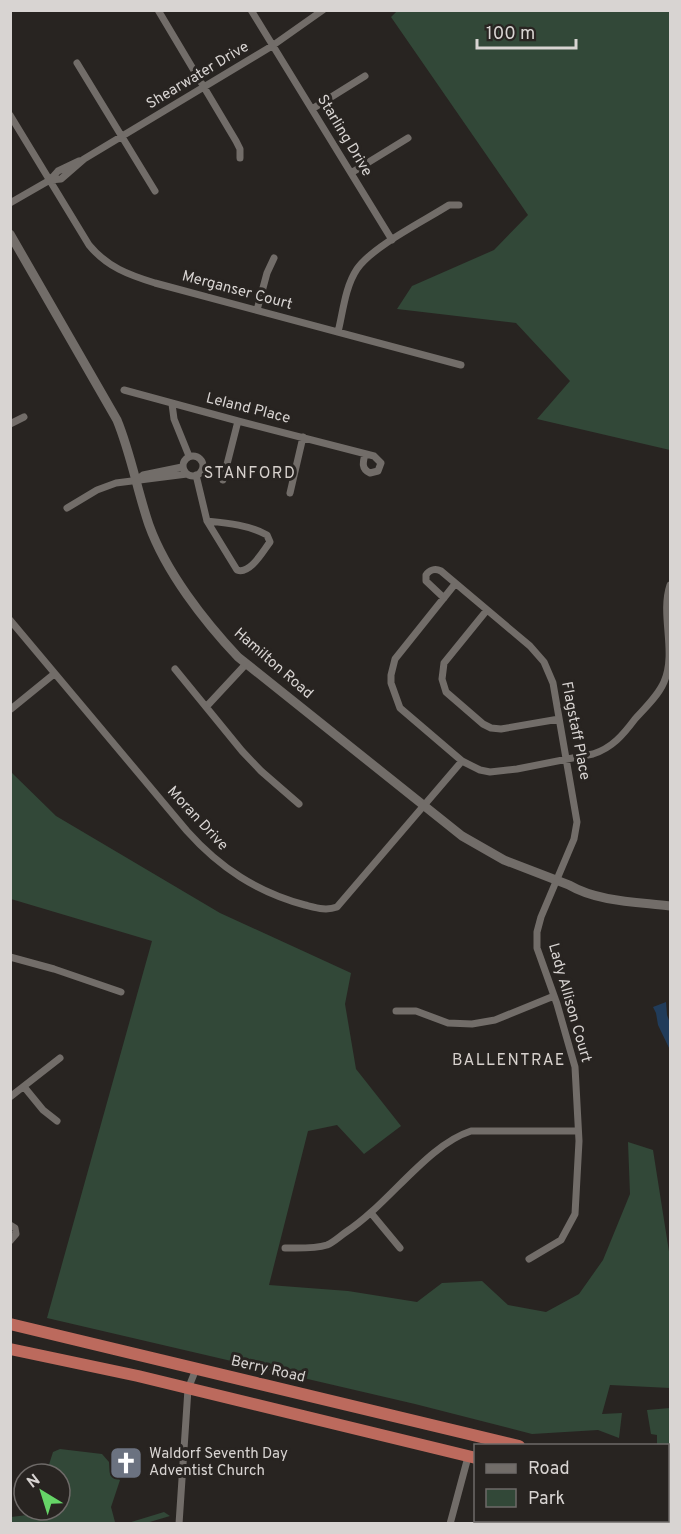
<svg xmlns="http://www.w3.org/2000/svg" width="681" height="1534" font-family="Overpass,sans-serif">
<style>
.green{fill:#324838}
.water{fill:#213c5a}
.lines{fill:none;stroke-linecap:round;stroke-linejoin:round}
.minor{stroke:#726d69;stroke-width:7}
.tertiary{stroke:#726d69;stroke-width:9}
.trunk{stroke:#bc6a5d;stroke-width:12}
.labels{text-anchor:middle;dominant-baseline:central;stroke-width:6;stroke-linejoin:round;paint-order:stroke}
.street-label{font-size:15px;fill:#d8d4d2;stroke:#282421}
.poi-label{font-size:15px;fill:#d8d4d2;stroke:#282421;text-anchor:start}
.neighbourhood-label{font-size:16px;letter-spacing:1.5px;fill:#d7d1cd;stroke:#282421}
</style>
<rect width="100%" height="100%" fill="#282421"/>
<!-- green -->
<path class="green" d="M398,10L670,11V450L537,419L570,381L516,323L397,309L412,286L494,250L528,215L391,17Z
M10,771L56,816L220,913L351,973L345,1004L356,1069L401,1126L364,1154L337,1125L308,1131L269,1285L348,1291L417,1302L442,1283L482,1281L508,1305L546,1312L579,1294L603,1260L630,1194L628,1142L653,1150L670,1258V1388L610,1385L602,1414L622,1413L619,1438L598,1430L532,1434L415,1404L47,1318L152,941L11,899Z
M670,1408V1449H668V1446L657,1445V1435L651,1434L647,1410Z
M60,1449L102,1454L109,1462L110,1472L120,1480L111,1507L115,1522L128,1523L164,1512L170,1516L143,1524L11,1523V1517L27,1515L30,1510H60V1474H46L53,1452Z"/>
<!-- water -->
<path class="water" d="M666,1002L667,1015L670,1023V1050L658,1025L656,1013L653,1007Z"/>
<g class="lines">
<!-- minor -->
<path class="minor" d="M158,10L236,141L240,149V158
M251,10L392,240
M77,63L155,191
M312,109L365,76
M10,115L89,245C107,267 129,275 155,283L461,365
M351,173L408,138
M50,180L61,179L84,159L272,46L323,10
M10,203L50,180L58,171L79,161
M257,310L267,273L274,258
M338,332C343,312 345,287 357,269C373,246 424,221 449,205H459
M124,390L238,421L374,456L381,463L378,471L370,473C361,469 363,462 365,454
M172,404L174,419L189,456
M10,424L24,417
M183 466a10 10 0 1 1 20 0a10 10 0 1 1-20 0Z
M196,475L207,521
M136,480L143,475L182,467
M223,480L238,421
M290,493L303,437
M67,508L97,490L116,483L187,474
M207,521C227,523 249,525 267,535L270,542C263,551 250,575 237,570Z
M455,584L395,659L391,675V683L400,708L462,761L480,770L490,772L517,769L593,754C612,748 623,735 635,719C645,708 658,696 664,682C677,652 660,615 670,585
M444,598L426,581V575C429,570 435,568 441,571L530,646L544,662L553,683L577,822L574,839L541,917L537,932V948L557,1004L575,1067L579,1141L575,1214L561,1240L529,1259
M487,610L444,663L442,679L446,692L483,724L491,728L501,729L559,719
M10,620L187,831C220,868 257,892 305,905C317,908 326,911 337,907L462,761
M175,669L242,751L261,771L299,804
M206,707L246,664
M11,709L54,674
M10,957L54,969L121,992
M396,1011H416L448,1023L472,1024L495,1020L554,996
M25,1088L43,1110L57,1121
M10,1097L60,1058
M371,1213L400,1248
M10,1225L15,1228L16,1234L10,1241
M285,1248C299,1248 314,1249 327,1245C334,1242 340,1236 346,1232C388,1205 427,1145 471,1131H578
M179,1524L188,1389L196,1369
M450,1524L468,1457"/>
<!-- tertiary -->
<path class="tertiary" d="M10,234L117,420C131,454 137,490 149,525C166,572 204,621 238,657L462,836L504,860L569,885C598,902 638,902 670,906"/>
<!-- trunk -->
<path class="trunk" d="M10,1324L519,1446
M10,1349L138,1376L476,1458
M668,1467H670
M668,1481H670"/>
</g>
<!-- icons -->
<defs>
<symbol id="church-square" viewBox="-11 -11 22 22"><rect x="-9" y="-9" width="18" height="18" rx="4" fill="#6b7280" stroke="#282421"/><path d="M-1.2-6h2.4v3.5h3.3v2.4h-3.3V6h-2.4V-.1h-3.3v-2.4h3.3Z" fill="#fff"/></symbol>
</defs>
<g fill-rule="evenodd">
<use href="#church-square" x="107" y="1444" width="38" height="38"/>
</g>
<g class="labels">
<!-- street labels -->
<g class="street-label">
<text transform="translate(198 76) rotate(-31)">Shearwater Drive</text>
<text transform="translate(344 136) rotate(59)">Starling Drive</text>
<text transform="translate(237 291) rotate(15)">Merganser Court</text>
<text transform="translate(248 409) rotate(14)">Leland Place</text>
<text transform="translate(273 664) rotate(41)">Hamilton Road</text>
<text transform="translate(575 731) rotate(79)">Flagstaff Place</text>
<text transform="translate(197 819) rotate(47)">Moran Drive</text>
<text transform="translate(569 1003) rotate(74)">Lady Allison Court</text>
<text transform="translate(268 1370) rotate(13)">Berry Road</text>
</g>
<!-- poi labels -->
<g class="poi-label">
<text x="149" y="1454">Waldorf Seventh Day<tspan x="149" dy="17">Adventist Church</tspan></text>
</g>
<!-- neighbourhood labels -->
<g class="neighbourhood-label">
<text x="250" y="474">STANFORD</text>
<text x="509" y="1061">BALLENTRAE</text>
</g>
</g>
<!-- border -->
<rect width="681" height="1534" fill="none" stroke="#d8d4d2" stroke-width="24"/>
<!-- legend -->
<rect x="474" y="1444" width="195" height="78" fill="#282421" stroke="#6e6a68" stroke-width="1.5"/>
<rect x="486" y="1464" width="30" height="9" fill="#726d69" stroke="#6e6a68" stroke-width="1.5"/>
<text x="528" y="1474" font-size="18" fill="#d8d4d2">Road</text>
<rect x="486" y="1489" width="30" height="18" fill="#324838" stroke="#6e6a68" stroke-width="1.5"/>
<text x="528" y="1504" font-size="18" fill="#d8d4d2">Park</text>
<!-- north arrow -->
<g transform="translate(42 1492) rotate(322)"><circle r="28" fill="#282421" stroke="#6e6a68" stroke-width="1.5"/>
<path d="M0-4.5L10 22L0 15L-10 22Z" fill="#66d467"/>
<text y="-9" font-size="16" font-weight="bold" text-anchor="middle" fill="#d8d4d2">N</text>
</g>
<!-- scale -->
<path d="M477 39v9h99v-9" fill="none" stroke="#d8d4d2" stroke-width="3"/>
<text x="486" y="39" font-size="18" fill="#d8d4d2" stroke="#282421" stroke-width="4.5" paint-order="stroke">100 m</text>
</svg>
